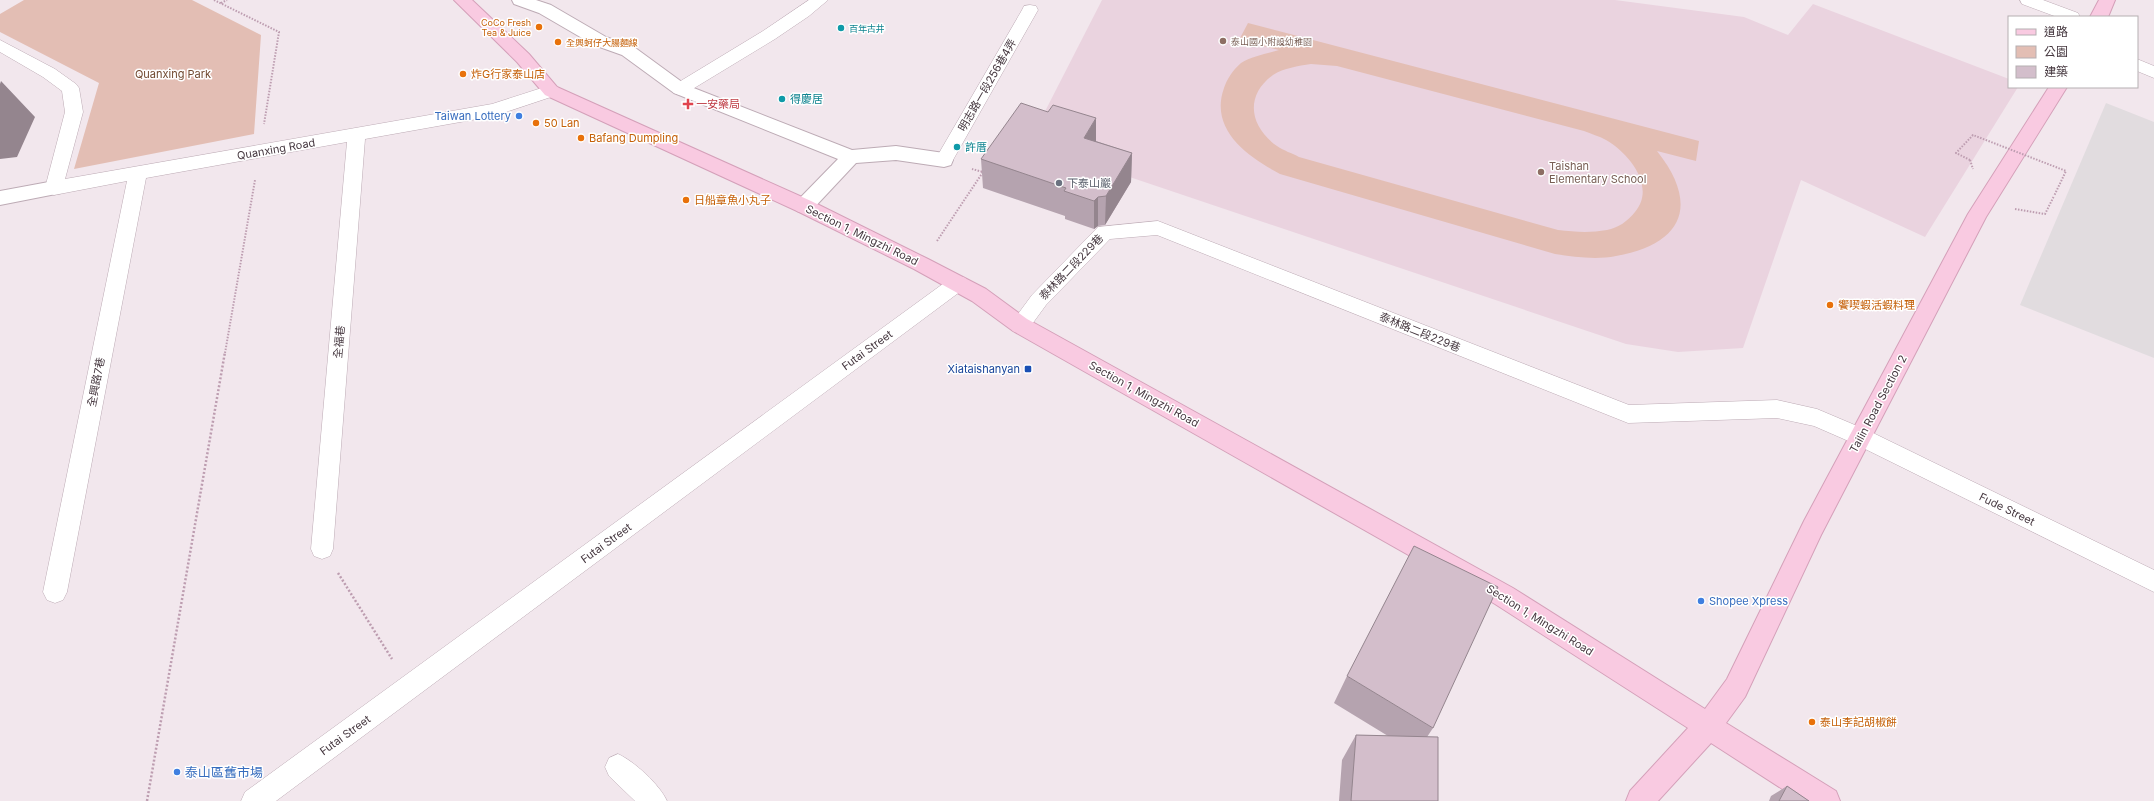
<svg xmlns="http://www.w3.org/2000/svg" width="2154" height="801" font-family="Inter,'Noto Sans TC',sans-serif">
<style>
.education{fill:#ead3df}
.green{fill:#e3beb4;fill-rule:evenodd}
.parking{fill:#e1dcdf}
.lines{fill:none;stroke-linecap:round;stroke-linejoin:round}
.lane-casing{stroke:#bdabb5;stroke-width:1}
.street-casing{stroke:#bdabb5;stroke-width:2}
.secondary-casing{stroke:#d4a0b9;stroke-width:2}
.path-far1{stroke:#bd9db0;stroke-width:2;stroke-dasharray:1.5 1.5;stroke-linecap:butt}
.path{stroke:#bd9db0;stroke-width:2.5;stroke-dasharray:2 2;stroke-linecap:butt}
.lane{fill:#fff;fill-rule:evenodd}
.street{fill:#fff;fill-rule:evenodd}
.secondary{fill:#f9cae1;fill-rule:evenodd}
.path-bridge{stroke:#bd9db0;stroke-width:2;stroke-dasharray:1.5 1.5;stroke-linecap:butt}
.wall{fill:#b5a3af}
.shaded-wall{fill:#94858e}
.building{fill:#d3becb;stroke:#94858e}
.food-dot{fill:#e8710a;stroke:#fff;stroke-width:1.5}
.culture-dot{fill:#0f9aa8;stroke:#fff;stroke-width:1.5}
.education-dot{fill:#8d6e63;stroke:#fff;stroke-width:1.5}
.health-dot{fill:#e0444e;stroke:#fff;stroke-width:1.5}
.shop-dot{fill:#3f7fe0;stroke:#fff;stroke-width:1.5}
.worship-dot{fill:#6b7280;stroke:#fff;stroke-width:1.5}
.transit-dot{fill:#1a4fb4;stroke:#fff;stroke-width:1.5}
.labels{text-anchor:middle;dominant-baseline:central;stroke-width:3;stroke-linejoin:round;paint-order:stroke}
.far-food-label{font-size:9px;fill:#c56008;stroke:#fff;text-anchor:end}
.far-culture-label{font-size:9px;fill:#0d838f;stroke:#fff;text-anchor:start}
.far-education-label{font-size:9px;fill:#785e54;stroke:#fff;text-anchor:start}
.park-label{font-size:11px;fill:#714930;stroke:#fff}
.food-label{font-size:11px;fill:#c56008;stroke:#fff;text-anchor:start}
.street-label{font-size:11px;fill:#45373f;stroke:#fff}
.culture-label{font-size:11px;fill:#0d838f;stroke:#fff;text-anchor:start}
.health-label{font-size:11px;fill:#be3a42;stroke:#fff;text-anchor:start}
.shop-label{font-size:11px;fill:#366cbe;stroke:#fff;text-anchor:end}
.education-label{font-size:11px;fill:#785e54;stroke:#fff;text-anchor:start}
.worship-label{font-size:11px;fill:#5b616d;stroke:#fff;text-anchor:start}
.transit-label{font-size:11px;fill:#164399;stroke:#fff;text-anchor:end}
.near-shop-label{font-size:13px;fill:#366cbe;stroke:#fff;text-anchor:start}
</style>
<rect width="100%" height="100%" fill="#f2e7ed"/>
<!-- education -->
<path class="education" d="M1102,0H1615L1744,17L1788,35L1813,4L2009,79V87H2018L1925,237L1801,180L1743,348L1678,352L1626,344L1094,165L1037,127Z"/>
<!-- green -->
<path class="green" d="M24,0H192L261,35L254,134L74,169L99,83L0,32V14Z
M1248,23L1699,141L1696,161L1657,151C1700,205 1683,244 1616,256C1596,260 1575,257 1555,254L1280,174C1248,157 1209,130 1224,88C1227,79 1233,70 1241,63C1252,56 1267,54 1279,50L1239,40ZM1311,64L1337,66L1584,131C1591,134 1599,136 1606,140C1630,154 1656,187 1635,212C1628,221 1618,228 1607,230C1590,233 1575,232 1558,230L1299,157C1292,153 1284,151 1277,146C1250,127 1244,96 1273,75C1284,68 1298,66 1311,64Z"/>
<!-- parking -->
<path class="parking" d="M2106,103L2154,122V358L2020,305Z"/>
<g class="lines">
<defs>
<path id="lane" d="M809,0H828L809,16L775,39L686,93L680,95L674,93L671,89L674,85L763,31Z
M2020,0H2043L2078,13L2080,17H2057L2022,4Z
M1030,5L1036,6L1038,10L953,160L950,164L944,166L938,164L935,160L1022,10L1024,6Z
M0,40L55,69L76,84L79,88L83,112L65,179L492,104L551,85L557,87L560,91L557,95L494,116L365,139L333,549L330,556L322,559L314,556L311,549L347,142L146,178L67,592L63,600L55,603L47,600L43,592L127,181L54,195L48,193L45,188L65,112L62,91L43,77L0,52Z
M2137,59L2154,66V78L2137,71Z
M1158,221L1629,405L1777,400L1817,409L1869,431L2154,570V592L1853,443L1814,426L1777,418L1628,423L1157,235L1110,239L1046,305L1027,331L1020,333L1013,331L1010,325L1032,295L1098,227Z
M958,276L965,278L968,283L965,288L276,801H241L245,792L951,278Z
M618,754C634,761 660,785 667,801H635L609,776L605,767L609,758Z"/>
<path id="street" d="M512,0H536L551,5L606,37L634,47L686,85L852,150L896,146L944,153L951,155L953,160L951,165L944,167L896,160L856,163L811,211L804,213L797,211L794,206L797,201L838,159L674,93L622,55L594,45L539,13L514,4Z
M54,181L61,183L64,188L61,193L0,205V191Z"/>
<path id="secondary" d="M454,0H472L529,54L557,87L811,201L928,259L986,289L1027,319L1513,588L1705,709L1727,679L1804,521L1968,214L2049,87H2067L1986,217L1821,535L1745,697L1726,723L1836,791L1840,801H1801L1711,743L1658,801H1626L1630,791L1688,728L1495,604L1013,331L972,301L914,269L797,211L545,95L517,62Z
M2099,0H2115L2108,17H2090Z"/>
</defs>
<!-- lane casing -->
<use href="#lane" class="lane-casing"/>
<!-- street casing -->
<use href="#street" class="street-casing"/>
<!-- secondary casing -->
<use href="#secondary" class="secondary-casing"/>
<!-- path-far1 -->
<path class="path-far1" d="M214,0L279,32L264,124
M221,3L227,0
M1970,160L1973,169
M2015,209L2045,214L2054,196
M937,241L983,172L972,169
M225,353L255,180"/>
<!-- path -->
<path class="path" d="M338,573L392,659
M147,801L225,352"/>
<!-- lane -->
<use href="#lane" class="lane"/>
<!-- street -->
<use href="#street" class="street"/>
<!-- secondary -->
<use href="#secondary" class="secondary"/>
<!-- path-bridge -->
<path class="path-bridge" d="M1970,160L1956,153L1973,135L2066,171L2054,196"/>
</g>
<!-- wall -->
<path class="wall" d="M1096,141L1132,153L1131,182L1105,225L1098,226L1094,229L1065,219V216L983,188L981,159Z
M1347,676L1433,728L1427,737L1438,801H1339L1342,760L1356,735L1388,736L1334,703Z
M1787,786L1809,801H1769L1771,796Z"/>
<!-- shaded-wall -->
<path class="shaded-wall" d="M1,81L35,117L17,157L0,159V84Z
M1096,118V147L1084,138Z
M1132,153L1131,182L1105,225L1106,196Z
M1098,197V226L1094,229V201Z"/>
<!-- building -->
<path class="building" d="M1021,103L1048,112L1053,105L1096,118L1084,138L1132,153L1106,196L1098,197L1094,201L1064,191L1066,188L981,159Z
M1414,546L1498,587L1433,728L1347,676Z
M1356,735L1438,737V801H1351Z
M1787,786L1809,801H1779Z"/>
<!-- markers -->
<g class="food-dot">
<circle cx="539" cy="27" r="4"/>
<circle cx="558" cy="42" r="4"/>
<circle cx="463" cy="74" r="4"/>
<circle cx="536" cy="123" r="4"/>
<circle cx="581" cy="138" r="4"/>
<circle cx="686" cy="200" r="4"/>
<circle cx="1830" cy="305" r="4"/>
<circle cx="1812" cy="722" r="4"/>
</g>
<g class="culture-dot">
<circle cx="841" cy="28" r="4"/>
<circle cx="782" cy="99" r="4"/>
<circle cx="957" cy="147" r="4"/>
</g>
<g class="education-dot">
<circle cx="1223" cy="41" r="4"/>
<circle cx="1541" cy="172" r="4"/>
</g>
<path class="health-dot" d="M686 98h4v4h4v4h-4v4h-4v-4h-4v-4h4z"/>
<g class="shop-dot">
<circle cx="519" cy="116" r="4"/>
<circle cx="1701" cy="601" r="4"/>
<circle cx="177" cy="772" r="4"/>
</g>
<circle class="worship-dot" cx="1059" cy="183" r="4"/>
<rect class="transit-dot" x="1024" y="365" width="8" height="8" rx="2"/>
<g class="labels">
<!-- far-food labels -->
<g class="far-food-label">
<text x="531" y="22">CoCo Fresh<tspan x="531" dy="10">Tea &amp; Juice</tspan></text>
<text x="566" y="42" text-anchor="start">全興蚵仔大腸麵線</text>
</g>
<!-- far-culture labels -->
<g class="far-culture-label">
<text x="849" y="28">百年古井</text>
</g>
<!-- far-education labels -->
<g class="far-education-label">
<text x="1231" y="41">泰山國小附設幼稚園</text>
</g>
<!-- park labels -->
<g class="park-label">
<text x="173" y="74">Quanxing Park</text>
</g>
<!-- food labels -->
<g class="food-label">
<text x="471" y="74">炸G行家泰山店</text>
<text x="544" y="123">50 Lan</text>
<text x="589" y="138">Bafang Dumpling</text>
<text x="694" y="200">日船章魚小丸子</text>
<text x="1838" y="305">饗喫蝦活蝦料理</text>
<text x="1820" y="722">泰山李記胡椒餅</text>
</g>
<!-- street labels -->
<g class="street-label">
<text transform="translate(987 85) rotate(-60)">明志路一段256巷4弄</text>
<text transform="translate(276 149) rotate(-10)">Quanxing Road</text>
<text transform="translate(862 235) rotate(26)">Section 1, Mingzhi Road</text>
<text transform="translate(1071 267) rotate(-46)">泰林路二段229巷</text>
<text transform="translate(1420 332) rotate(22)">泰林路二段229巷</text>
<text transform="translate(339 342) rotate(-85)">全福巷</text>
<text transform="translate(867 350) rotate(-36)">Futai Street</text>
<text transform="translate(96 382) rotate(-79)">全興路7巷</text>
<text transform="translate(1144 394) rotate(29)">Section 1, Mingzhi Road</text>
<text transform="translate(1878 404) rotate(-62)">Tailin Road Section 2</text>
<text transform="translate(2007 509) rotate(26)">Fude Street</text>
<text transform="translate(606 543) rotate(-36)">Futai Street</text>
<text transform="translate(1540 620) rotate(32)">Section 1, Mingzhi Road</text>
<text transform="translate(345 735) rotate(-36)">Futai Street</text>
</g>
<!-- culture labels -->
<g class="culture-label">
<text x="790" y="99">得慶居</text>
<text x="965" y="147">許厝</text>
</g>
<!-- health labels -->
<g class="health-label">
<text x="696" y="104">一安藥局</text>
</g>
<!-- shop labels -->
<g class="shop-label">
<text x="511" y="116">Taiwan Lottery</text>
<text x="1709" y="601" text-anchor="start">Shopee Xpress</text>
</g>
<!-- education labels -->
<g class="education-label">
<text x="1549" y="166">Taishan<tspan x="1549" dy="13">Elementary School</tspan></text>
</g>
<!-- worship labels -->
<g class="worship-label">
<text x="1067" y="183">下泰山巖</text>
</g>
<!-- transit labels -->
<g class="transit-label">
<text x="1020" y="369">Xiataishanyan</text>
</g>
<!-- near-shop labels -->
<g class="near-shop-label">
<text x="185" y="772">泰山區舊市場</text>
</g>
</g>
<!-- legend -->
<rect x="2008" y="16" width="130" height="72" fill="#ffffff" stroke="#b5afb2"/>
<rect x="2016" y="29" width="20" height="6" fill="#f9cae1" stroke="#b5afb2"/>
<text x="2044" y="36" font-size="12" fill="#45373f">道路</text>
<rect x="2016" y="46" width="20" height="12" fill="#e3beb4" stroke="#b5afb2"/>
<text x="2044" y="56" font-size="12" fill="#45373f">公園</text>
<rect x="2016" y="66" width="20" height="12" fill="#d3becb" stroke="#b5afb2"/>
<text x="2044" y="76" font-size="12" fill="#45373f">建築</text>
</svg>
